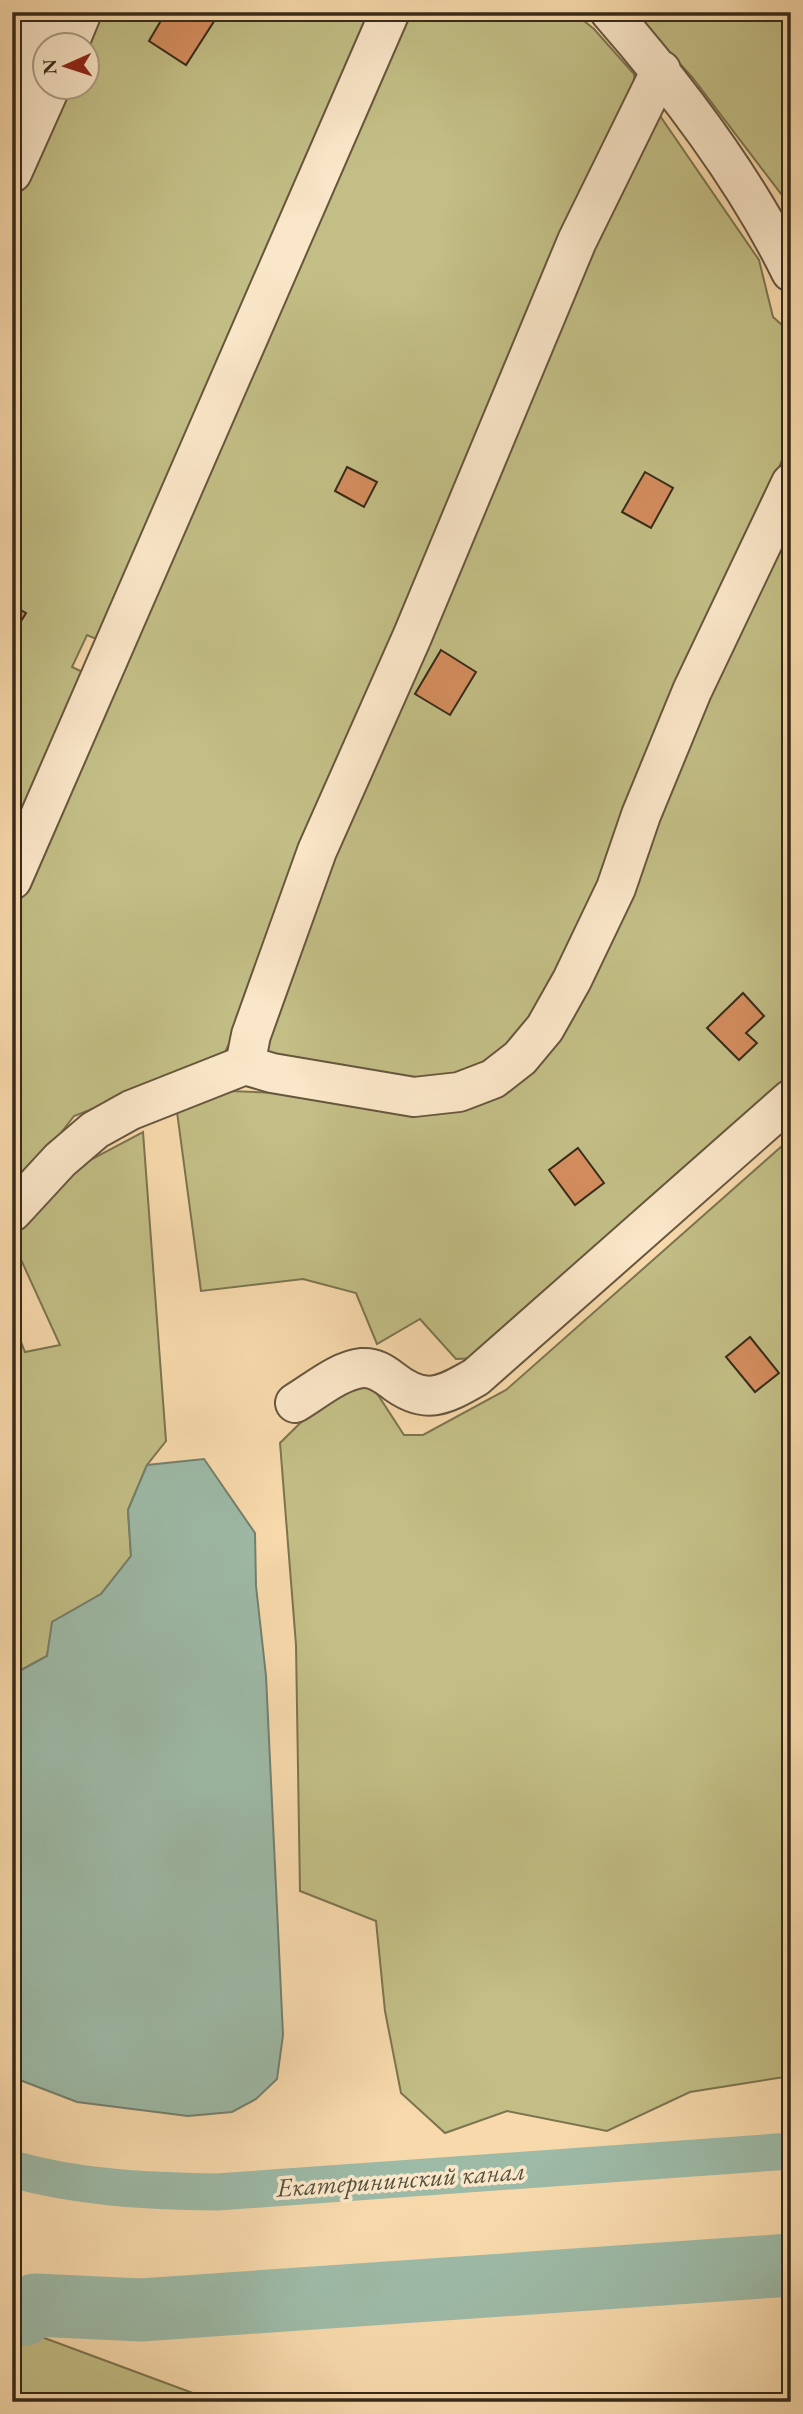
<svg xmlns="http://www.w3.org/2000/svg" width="803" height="2414" font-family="'EB Garamond',serif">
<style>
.green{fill:#c2be85;stroke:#7c744f;stroke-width:2}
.water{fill:#9dbaa7;stroke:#74806e;stroke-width:2}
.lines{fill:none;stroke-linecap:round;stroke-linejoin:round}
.canal{stroke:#9dbaa7;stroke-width:37}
.river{stroke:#9dbaa7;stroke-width:63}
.building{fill:#d48d5e;stroke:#372a19;stroke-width:2}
.minor-casing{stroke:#67563e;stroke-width:42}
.minor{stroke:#fae6c8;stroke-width:38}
.labels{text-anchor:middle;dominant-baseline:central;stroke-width:7;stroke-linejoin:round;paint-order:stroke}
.water-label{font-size:26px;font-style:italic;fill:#504e3c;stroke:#fae6c8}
</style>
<rect width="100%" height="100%" fill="#f7d9ab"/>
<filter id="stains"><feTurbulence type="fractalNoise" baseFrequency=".00286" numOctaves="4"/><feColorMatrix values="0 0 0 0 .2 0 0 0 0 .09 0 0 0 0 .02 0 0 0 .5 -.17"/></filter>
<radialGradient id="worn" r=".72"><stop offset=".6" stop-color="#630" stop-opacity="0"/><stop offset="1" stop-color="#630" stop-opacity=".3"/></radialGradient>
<!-- green -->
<path class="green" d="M95,12H380L101,641L87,635L72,667L89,675L12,843V202L62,88H88V46Z
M401,12H573L594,29L634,74L636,97L255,992L222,1058L74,1116L12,1196V901L31,848Z
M633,12H791V207L692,77Z
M656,110L759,260L773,317L791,333V436L767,499L604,877L528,1028L479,1073L416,1087L271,1060L263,1038L306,907L473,519Z
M791,509V1078L479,1358L456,1359L420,1319L377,1344L356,1293L303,1279L201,1291L177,1112L229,1091L278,1093L389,1110L488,1102L503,1088Z
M143,1132L166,1441L147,1465L128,1510L131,1556L101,1594L53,1622L47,1656L12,1675V1319L25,1352L60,1345L12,1240V1230L75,1168Z
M791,1138V2076L690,2092L607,2131L507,2111L445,2133L401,2093L385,2011L376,1921L300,1891L296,1645L280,1443L339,1385L367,1378L404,1435H423L506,1390Z
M12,2326L217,2402H12Z"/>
<!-- water -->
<path class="water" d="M204,1459L255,1533L256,1586L266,1676L283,2035L277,2079L256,2099L232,2112L188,2116L77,2102L12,2077V1675L47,1656L52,1622L101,1594L131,1556L128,1510L147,1465Z"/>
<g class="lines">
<!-- canal -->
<path class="canal" d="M12,2169C79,2188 148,2191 217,2192L791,2151"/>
<!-- river -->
<path class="river" d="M12,2313L24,2314L35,2305L141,2310L791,2265"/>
</g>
<!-- building -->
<path class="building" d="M166,12H220L186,65L149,41Z
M347,467L377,482L364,507L335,491Z
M645,472L673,488L651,528L622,512Z
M12,605L26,613L12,636Z
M441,650L476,672L450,715L415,694Z
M743,993L764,1016L746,1033L757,1043L739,1060L707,1028Z
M578,1148L604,1183L575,1205L549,1170Z
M750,1337L779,1373L755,1392L726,1357Z"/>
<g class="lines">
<defs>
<path id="minor" d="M610,12C679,91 745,178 791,272
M68,46L82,12
M12,89L45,12
M12,173L50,88
M12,880L390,12
M245,1065L251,1035L317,851L412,637L577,241L661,70
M12,1212L60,1160L95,1130L131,1110L245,1065L272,1073L414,1097L459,1092L493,1079L520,1058L545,1028L572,980L616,888L641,815L692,691L791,483
M295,1403C315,1391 340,1370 362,1368C374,1367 383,1373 392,1380C425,1406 443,1396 476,1377L791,1099"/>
</defs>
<!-- minor casing -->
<use href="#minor" class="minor-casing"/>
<!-- minor -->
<use href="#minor" class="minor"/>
</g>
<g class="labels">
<!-- water labels -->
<g class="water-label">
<text transform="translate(401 2179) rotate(-4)">Екатерининский канал</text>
</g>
</g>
<!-- margin -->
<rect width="803" height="2414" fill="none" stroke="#f7d9ab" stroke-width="42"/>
<rect x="14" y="14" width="775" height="2386" fill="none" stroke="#372a19" stroke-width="3.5"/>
<rect x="21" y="21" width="761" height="2372" fill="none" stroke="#372a19" stroke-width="2"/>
<!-- north arrow -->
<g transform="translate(66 66) rotate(267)"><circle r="33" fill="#fae6c8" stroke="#ac9b82" stroke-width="2"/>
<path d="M0-5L12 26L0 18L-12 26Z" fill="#8f2418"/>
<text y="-10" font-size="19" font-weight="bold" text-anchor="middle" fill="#372a19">N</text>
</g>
<rect width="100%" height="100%" filter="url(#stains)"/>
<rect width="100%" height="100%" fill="url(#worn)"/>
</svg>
